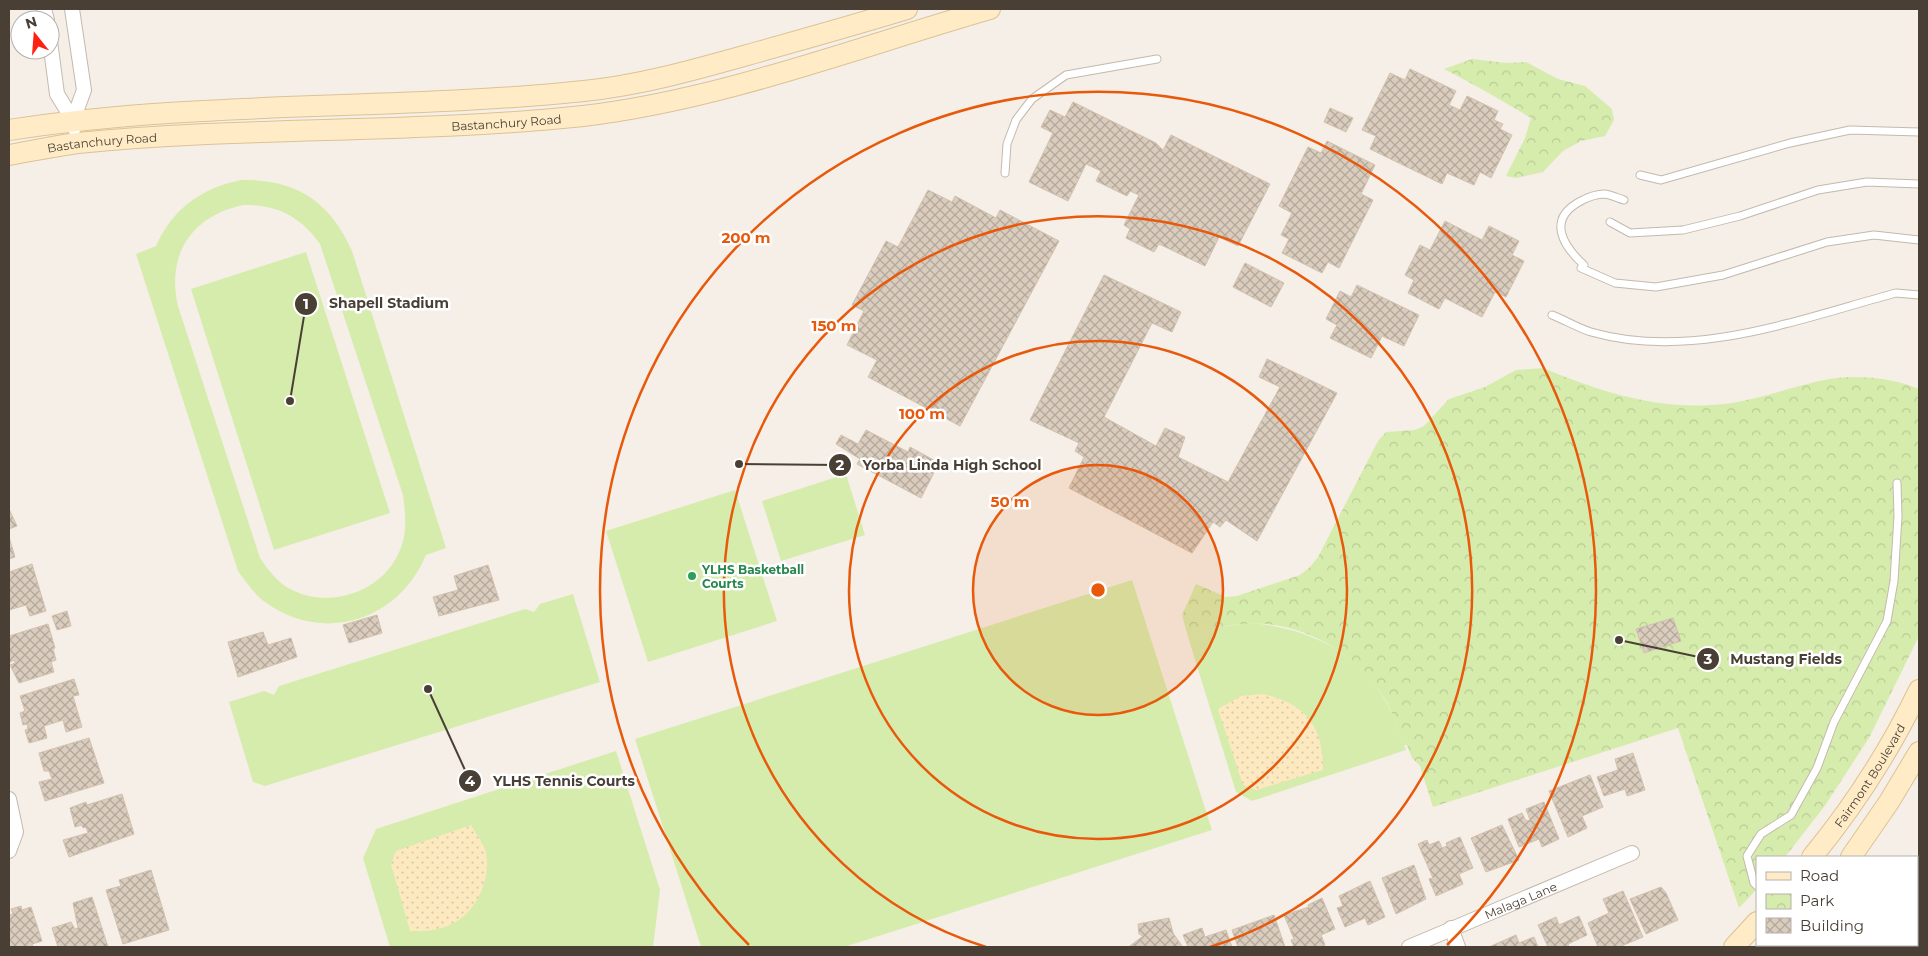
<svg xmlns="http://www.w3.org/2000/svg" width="1928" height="956" font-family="Montserrat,sans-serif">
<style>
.green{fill:#d6ecad;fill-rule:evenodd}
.sand{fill:url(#sand-dots)}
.park{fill:url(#park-crowns)}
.building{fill:url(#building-cross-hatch);stroke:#d3c1ae}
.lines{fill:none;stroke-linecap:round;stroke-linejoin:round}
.lane-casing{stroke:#c4b9ac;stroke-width:9}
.street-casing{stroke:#c4b9ac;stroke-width:16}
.secondary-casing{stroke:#dcc295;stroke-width:22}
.lane{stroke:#fff;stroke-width:7}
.street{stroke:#fff;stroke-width:14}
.secondary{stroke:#ffecc7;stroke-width:20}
.ring{fill:none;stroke:#e8590c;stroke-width:2.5}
.leisure-dot{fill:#2e9e5b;stroke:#fff;stroke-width:2}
.labels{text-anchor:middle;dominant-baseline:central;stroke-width:5;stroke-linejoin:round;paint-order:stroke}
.street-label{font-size:12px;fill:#493f35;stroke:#fff}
.leisure-label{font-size:12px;font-weight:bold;fill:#27864d;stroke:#fff;text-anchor:start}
.centre{fill:#e8590c;stroke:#fff;stroke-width:2.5}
.ring-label{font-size:15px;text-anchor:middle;font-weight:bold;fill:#e8590c;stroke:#fff;stroke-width:5;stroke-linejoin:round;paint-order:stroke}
.leader{fill:none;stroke:#493f35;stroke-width:2}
.callout-dot{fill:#493f35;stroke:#fff;stroke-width:2}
.mark-label{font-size:15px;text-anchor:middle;font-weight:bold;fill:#fff}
.callout-label{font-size:14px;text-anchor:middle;font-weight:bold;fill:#493f35;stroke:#fff;stroke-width:5;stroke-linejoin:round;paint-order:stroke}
</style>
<defs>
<pattern id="sand-dots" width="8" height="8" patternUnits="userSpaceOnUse" patternTransform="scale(1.25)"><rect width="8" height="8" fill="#fce9c0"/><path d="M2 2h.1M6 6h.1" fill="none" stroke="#dac9a6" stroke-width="1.8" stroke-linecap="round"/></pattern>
<pattern id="park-crowns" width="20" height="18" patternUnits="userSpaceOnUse" patternTransform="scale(1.25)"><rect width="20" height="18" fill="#d6ecad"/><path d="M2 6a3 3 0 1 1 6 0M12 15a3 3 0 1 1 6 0" fill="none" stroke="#b9cb95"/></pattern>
<pattern id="building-cross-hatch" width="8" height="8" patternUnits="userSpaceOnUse" patternTransform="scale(1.25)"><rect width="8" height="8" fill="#dacdbe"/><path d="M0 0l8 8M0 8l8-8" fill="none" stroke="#b3a89b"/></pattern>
</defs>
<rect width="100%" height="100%" fill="#f5efe7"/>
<!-- green -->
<path class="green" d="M241,180C296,179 330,201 352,251L446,548L426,555C399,620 324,645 265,602C254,594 246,582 238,571L136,254L156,246C173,208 202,188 241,180ZM243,205C277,204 301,217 320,244L403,495C405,511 407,526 403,541C391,588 335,611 292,590C278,583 269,571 260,558L178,306C166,254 192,216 243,205Z
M306,252L390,513L274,550L191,289Z
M846,474L865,535L781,561L762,501Z
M735,490L777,621L648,662L606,531Z
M1132,580L1212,830L844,947H701L635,739Z
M573,594L600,682L265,786L253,782L229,702L264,691L274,695L279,686L525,609L534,612L540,604Z
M1249,623C1304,627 1357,650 1385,700C1394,715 1400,733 1406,750L1252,801L1236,792L1188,637L1221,627Z
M616,751L660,890L653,947H390L363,858L376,829Z"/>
<!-- sand -->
<path class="sand" d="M1263,694C1306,704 1323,726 1323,770L1256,790L1243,785L1218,709L1241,696Z
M471,825C475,833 482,841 485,849C493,876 477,912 452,924C438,931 425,931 410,931L391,864L396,851Z"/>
<!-- park -->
<path class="park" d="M1472,59L1507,63L1526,62L1558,79L1585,86L1612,109L1614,120L1605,136L1581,141L1563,151L1543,172L1516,178L1506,176L1525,138L1531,118C1502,101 1474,84 1444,69Z
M1543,368C1601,392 1659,411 1723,404C1762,400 1799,383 1837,378C1864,375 1895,379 1919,389V636L1869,738L1824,807L1785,857H1757V889L1739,908L1678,728L1433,807L1420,766L1412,758L1407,745H1404C1398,729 1393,711 1383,696C1351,647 1292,616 1232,625C1217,627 1203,633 1188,637L1182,615L1196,584L1226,597L1237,596L1300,575L1310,567L1318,557L1378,441L1386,432L1415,430L1424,426L1449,399L1485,387L1516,370Z"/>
<!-- building -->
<path class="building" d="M1410,69L1456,91L1449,105L1460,110L1467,96L1498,111L1494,120L1503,124L1500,129L1512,135L1491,178L1480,172L1474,185L1447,173L1442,184L1370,149L1376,136L1362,130L1390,73L1405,80Z
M1073,102L1156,143L1163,150L1171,135L1270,184L1238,246L1219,237L1205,266L1159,244L1154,252L1126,238L1130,229L1124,225L1139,195L1130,191L1127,196L1096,181L1101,171L1086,164L1068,201L1029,182L1053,133L1041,127L1050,110L1065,117Z
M1330,108L1353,118L1346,132L1324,122Z
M1327,141L1375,165L1361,194L1373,200L1339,268L1328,262L1322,273L1282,253L1289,239L1281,235L1292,213L1279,206L1308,147L1321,153Z
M928,190L952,202L955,196L996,218L1000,210L1059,241L960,426L868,377L877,360L847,345L864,311L852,305L886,241L898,247Z
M1445,221L1482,240L1489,226L1519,241L1512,255L1524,261L1506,297L1495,292L1482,317L1445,298L1439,309L1408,293L1414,280L1405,275L1420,245L1430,250Z
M1245,263L1284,283L1271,307L1233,287Z
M1104,275L1181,312L1172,332L1152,323L1104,417L1156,446L1165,428L1185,437L1178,457L1228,482L1280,387L1259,377L1267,359L1337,393L1257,541L1226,520L1220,527L1213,522L1192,553L1069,488L1084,457L1075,451L1079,443L1030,420Z
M1357,285L1419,315L1404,346L1382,336L1371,358L1330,338L1337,325L1326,319L1340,291L1351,297Z
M866,430L908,452L910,447L939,463L921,498L857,464L860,459L836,444L841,435L858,444Z
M9,509L17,526L9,529Z
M9,537L15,557L9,559Z
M32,564L46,611L30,616L26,605L9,610V572Z
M488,565L499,600L439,616L433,597L458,590L454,576Z
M67,611L71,626L57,630L52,616Z
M377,615L382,633L349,643L343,625Z
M1673,618L1681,641L1644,653L1636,629Z
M48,624L55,648L53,649L56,660L51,662L54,672L19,683L10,665L15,663L14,660L9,663V636Z
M263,632L268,645L291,638L297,657L238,677L228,642Z
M74,679L79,695L73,696L82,727L66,732L63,720L44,726L47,738L29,743L25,730L28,729L27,724L23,725L20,713L25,711L20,696Z
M89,738L104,783L45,801L39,782L52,779L49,771H44L39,753Z
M1633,753L1645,790L1627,796L1625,789L1604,796L1597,777L1618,770L1615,759Z
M1590,775L1603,807L1582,816L1587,828L1568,837L1549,791Z
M122,794L134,834L69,857L63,840L88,833L86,827L83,828L82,825L75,827L70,808L86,802L87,805Z
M1544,802L1559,839L1542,847L1539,839L1519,847L1508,819L1522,813L1526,821L1530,820L1526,809Z
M1502,825L1519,860L1486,872L1471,838Z
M1460,837L1473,868L1459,874L1463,884L1436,896L1429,879L1433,878L1418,844L1427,840L1429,845L1439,841L1442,848L1447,846L1446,843Z
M1414,865L1426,899L1396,914L1382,878Z
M151,870L169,930L123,944L106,890L121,886L119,880Z
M1370,881L1385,917L1368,925L1365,918L1345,927L1337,908L1343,906L1339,896Z
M1661,887L1666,893L1678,920L1646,934L1630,899Z
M1623,891L1643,937L1619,947H1598L1588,923L1609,913L1603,899Z
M92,897L108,947H58L52,928L71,922L75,929L78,928L73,903Z
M1322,898L1335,929L1321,935L1325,945L1319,947H1294L1291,940L1294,939L1284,915L1309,907L1308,905Z
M21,906L22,910L31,907L42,941L32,944L33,947H9V913V915L13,914L11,909Z
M1274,915L1285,947H1238L1232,930Z
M1579,916L1587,935L1568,944L1569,947H1548L1538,925L1556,917L1559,925Z
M1169,918L1173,933L1182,946L1181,947L1130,946L1143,936L1139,934L1138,924Z
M1202,928L1205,937L1226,930L1232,947H1188L1183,935Z
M1516,935L1519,943L1534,937L1538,947H1489Z
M1919,938V947H1888L1887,945H1917V939Z"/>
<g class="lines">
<defs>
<path id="lane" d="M1005,173L1007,144L1016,120L1032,99L1066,75L1157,59
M1640,175L1661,180L1790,143L1850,130L1919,132
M1610,222L1630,233L1683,230L1740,216L1818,190L1867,182L1919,184
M1584,265C1563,246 1547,220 1579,202C1586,198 1597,194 1605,194C1611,195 1618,198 1624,200
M1581,268L1615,283L1656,287L1723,275L1827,242L1874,235L1919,240
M1552,315C1565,320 1578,328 1591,332C1692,361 1799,319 1896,293L1919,295
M1757,886L1754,883L1747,856L1761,834L1791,815L1817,768L1834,722L1887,621L1894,581L1898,516L1897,483"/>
<g id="street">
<path d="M44,9L47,20"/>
<path d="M72,9L84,90L73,120L74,128"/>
<path d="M50,41L57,94L73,120"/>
<path d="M9,799L16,832L9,851"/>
<path d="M1451,928L1458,947"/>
<path id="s1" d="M1409,947L1632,853"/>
</g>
<g id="secondary">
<path d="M9,130C199,100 393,111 584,91C643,85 701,68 758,52C808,38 858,24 907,9"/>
<path id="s2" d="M9,155C32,151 55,146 78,143C246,126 415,134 583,116C720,100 858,47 990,9"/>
<path id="s3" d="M1812,857C1854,806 1890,750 1919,690"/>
<path d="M1851,857L1889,802L1919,752"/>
<path d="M1734,947L1757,922"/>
<path d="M1772,947L1774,945"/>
</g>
</defs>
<!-- lane casing -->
<use href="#lane" class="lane-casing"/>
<!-- street casing -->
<use href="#street" class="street-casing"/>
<!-- secondary casing -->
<use href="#secondary" class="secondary-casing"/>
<!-- lane -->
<use href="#lane" class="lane"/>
<!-- street -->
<use href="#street" class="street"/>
<!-- secondary -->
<use href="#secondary" class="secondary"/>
</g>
<!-- distance rings -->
<circle cx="1098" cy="590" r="125" fill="#e8590c" fill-opacity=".12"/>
<g class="ring">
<circle cx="1098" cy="590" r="125"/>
<circle cx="1098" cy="590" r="249"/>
<path d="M986 947A374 374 0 1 1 1210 947"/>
<path d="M749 945A498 498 0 1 1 1447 945"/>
</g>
<!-- markers -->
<circle class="leisure-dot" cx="692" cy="576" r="5"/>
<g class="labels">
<!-- street labels -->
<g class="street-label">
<text stroke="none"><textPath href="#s2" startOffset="499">Bastanchury Road</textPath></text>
<text stroke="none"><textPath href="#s2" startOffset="94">Bastanchury Road</textPath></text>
<text stroke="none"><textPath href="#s3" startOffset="100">Fairmont Boulevard</textPath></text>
<text stroke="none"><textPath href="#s1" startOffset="121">Malaga Lane</textPath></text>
</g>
<!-- leisure labels -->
<g class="leisure-label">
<text x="702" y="569">YLHS Basketball<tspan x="702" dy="14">Courts</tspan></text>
</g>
</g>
<circle cx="1098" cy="590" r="8" class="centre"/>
<g class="ring-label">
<text x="746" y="243">200 m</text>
<text x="834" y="331">150 m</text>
<text x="922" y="419">100 m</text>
<text x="1010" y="507">50 m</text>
</g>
<!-- callouts -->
<path class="leader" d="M290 401L306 304M739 464L840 465M1619 640L1708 659M428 689L470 781"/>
<g class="callout-dot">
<circle cx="290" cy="401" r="5"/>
<circle cx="739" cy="464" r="5"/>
<circle cx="1619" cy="640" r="5"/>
<circle cx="428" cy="689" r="5"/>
<circle cx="306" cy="304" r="12"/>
<circle cx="840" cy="465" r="12"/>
<circle cx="1708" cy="659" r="12"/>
<circle cx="470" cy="781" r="12"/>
</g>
<g class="mark-label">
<text x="306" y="309">1</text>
<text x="840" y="470">2</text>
<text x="1708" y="664">3</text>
<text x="470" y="786">4</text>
</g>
<g class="callout-label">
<text x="389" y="308">Shapell Stadium</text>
<text x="952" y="470">Yorba Linda High School</text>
<text x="1786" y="664">Mustang Fields</text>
<text x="564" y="786">YLHS Tennis Courts</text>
</g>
<!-- border -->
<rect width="1928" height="956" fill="none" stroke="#493f35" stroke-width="20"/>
<!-- legend -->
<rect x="1756" y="856" width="162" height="90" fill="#ffffff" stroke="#b6b2ae"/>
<rect x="1766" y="872" width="25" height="8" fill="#ffecc7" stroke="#b6b2ae"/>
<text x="1800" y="881" font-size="15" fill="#493f35">Road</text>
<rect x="1766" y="894" width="25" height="15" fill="url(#park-crowns)" stroke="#b6b2ae"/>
<text x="1800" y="906" font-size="15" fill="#493f35">Park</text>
<rect x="1766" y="918" width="25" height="15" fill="url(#building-cross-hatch)" stroke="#b6b2ae"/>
<text x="1800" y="931" font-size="15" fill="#493f35">Building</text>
<!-- north arrow -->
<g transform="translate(35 35) rotate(343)"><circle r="24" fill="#ffffff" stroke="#b6b2ae"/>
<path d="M0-4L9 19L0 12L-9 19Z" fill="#ff2014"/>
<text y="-8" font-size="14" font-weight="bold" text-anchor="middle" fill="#493f35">N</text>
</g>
</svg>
